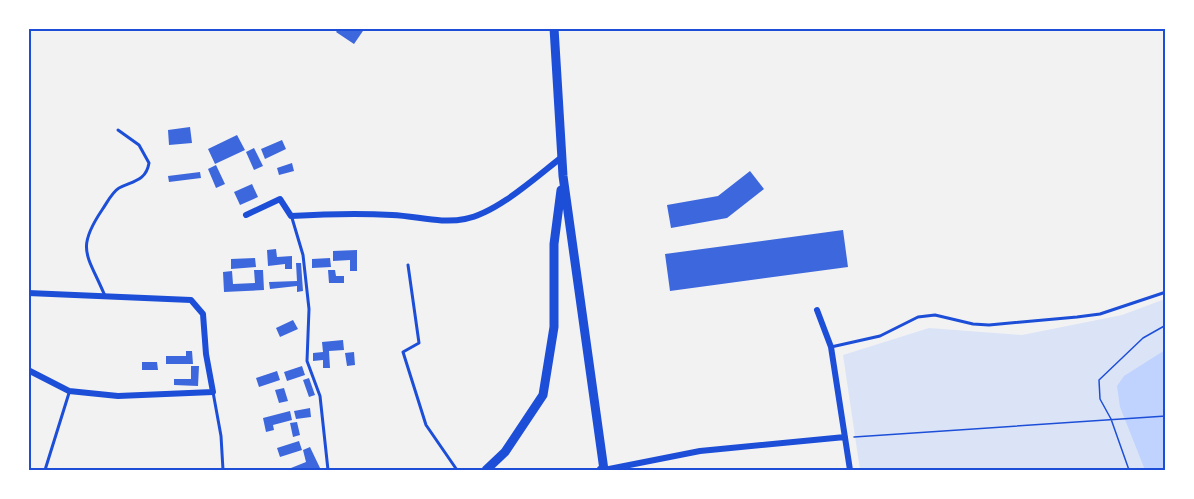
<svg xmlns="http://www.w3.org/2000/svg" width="1194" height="499" font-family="Cabin,sans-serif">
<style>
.green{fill:#dbe4f7}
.water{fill:#bfd3fe}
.building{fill:#3d67dc}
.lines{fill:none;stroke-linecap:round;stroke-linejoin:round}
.path{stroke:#1d4ed8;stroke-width:1.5}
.service{stroke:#1d4ed8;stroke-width:3}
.minor{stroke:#1d4ed8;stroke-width:6}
.primary{stroke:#1d4ed8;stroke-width:9}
.neatline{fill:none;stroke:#1d4ed8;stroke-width:2}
</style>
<rect width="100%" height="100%" fill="#f2f2f2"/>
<!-- green -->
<path class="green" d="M1165,299V470H860L843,355L929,328L1022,335L1122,315Z"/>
<!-- water -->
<path class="water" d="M1165,350V470H1145L1120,407L1117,386L1124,376Z"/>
<!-- building -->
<path class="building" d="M339,28H365L354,44L336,32Z
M190,127L192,143L169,145L168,130Z
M237,135L245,150L215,164L208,149Z
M282,140L286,149L265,159L261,149Z
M254,148L263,166L254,170L246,152Z
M292,163L294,171L279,175L277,168Z
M216,165L225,184L216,188L208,169Z
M750,171L764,189L727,218L671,228L667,205L718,196Z
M200,172L201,178L169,182L168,176Z
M252,184L258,197L240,205L234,192Z
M843,230L848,267L670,291L665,254Z
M276,249L277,257L292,256V269H285V264L268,266L267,250Z
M357,250V271H350V260L333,261V251Z
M255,258L256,267L231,269V259Z
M330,258L331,267L312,268V259Z
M296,263H301L303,291L297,292V286L270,289L269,282L297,281Z
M254,270H263L264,290L224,292L223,272L232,271L233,284L255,283Z
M328,270H335L336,276H344V283H329Z
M293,320L298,329L280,337L276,328Z
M343,340L344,350L329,351L330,368H323V360L313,361V353L323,352L322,342Z
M186,351H192L193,364H166V356H186Z
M354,352L355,365L347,366L345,353Z
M142,362H157L158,370H142Z
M191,366H199L198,386L174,385V379H191Z
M302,366L305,375L287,381L284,372Z
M277,371L280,380L259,387L256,378Z
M309,378L315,395L309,397L303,380Z
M284,388L288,401L279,403L275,390Z
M310,408L311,417L296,419L294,411Z
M290,411L292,420L273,425L274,430L266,432L263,418Z
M297,422L300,435L293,437L290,423Z
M299,441L302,450L280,457L277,448Z
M310,447L320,468L286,470L306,462L303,450Z"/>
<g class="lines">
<!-- path -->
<path class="path" d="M854,437L1166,416
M1129,470L1111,419L1100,399L1099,380L1143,338L1166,325"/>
<!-- service -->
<path class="service" d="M292,218L303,255L309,309L307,361L320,396L328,470
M408,265L419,343L403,352L426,425L457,470
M105,296C88,255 75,250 102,210C107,203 112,192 119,188C133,181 146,181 149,163L139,145L118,130
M831,347L880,336L918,317L935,315L973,324L989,325L1077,317L1100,314L1166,292
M213,392L221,436L223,470
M45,470L69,393"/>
<!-- minor -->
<path class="minor" d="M246,215L280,199L291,216C325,214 358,213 392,215C417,216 441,224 465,219C497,213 536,177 562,157
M28,293L191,300L203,314L206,354L213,392L118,396L69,391L28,370
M817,310L831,347L850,470
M604,470L700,451L845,437"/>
<!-- primary -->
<path class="primary" d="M554,28L563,176L604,470H601
M486,470L505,452L543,395L554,327V244L561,190"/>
</g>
<!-- border -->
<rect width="1194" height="499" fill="none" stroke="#ffffff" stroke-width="60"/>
<rect x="30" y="30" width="1134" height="439" class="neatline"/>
</svg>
